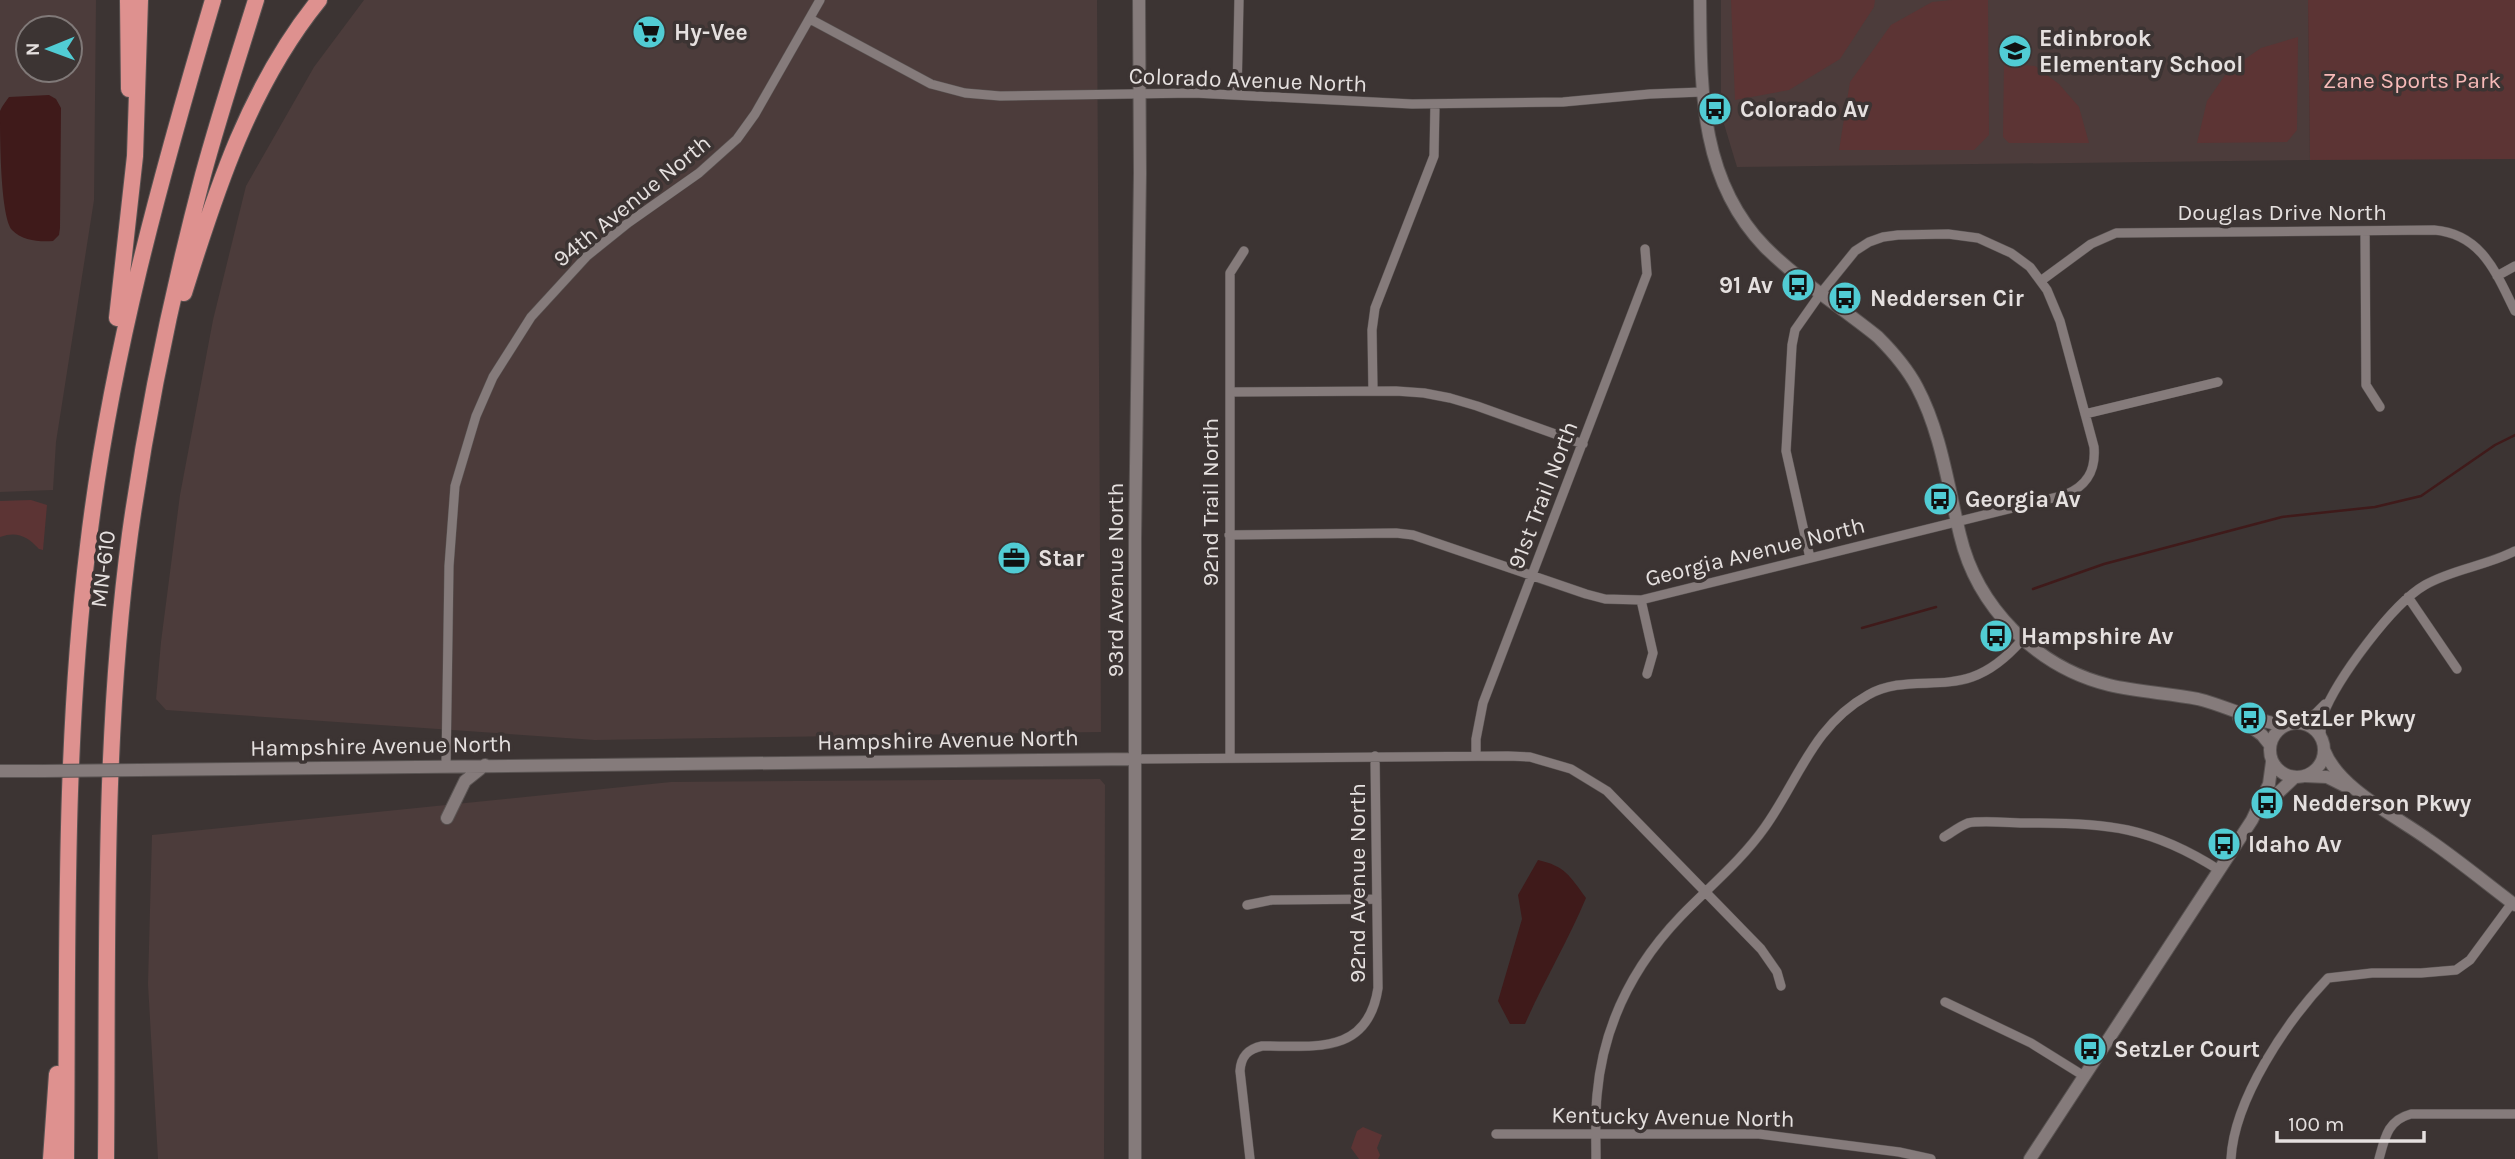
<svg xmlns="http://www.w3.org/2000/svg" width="2515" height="1159" font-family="Karla,sans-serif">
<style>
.built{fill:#4c3c3b;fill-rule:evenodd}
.green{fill:#5c3434}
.water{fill:#3f1a1a}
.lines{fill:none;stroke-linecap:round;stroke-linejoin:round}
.stream{stroke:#3f1a1a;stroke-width:2.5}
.street-casing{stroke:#595352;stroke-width:10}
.secondary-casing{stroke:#595352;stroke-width:14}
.highway-casing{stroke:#595352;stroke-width:18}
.street{stroke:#857b7b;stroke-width:9}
.secondary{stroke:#857b7b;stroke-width:12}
.highway{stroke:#de918f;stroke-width:16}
.secondary-bridge-casing{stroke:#595352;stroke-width:14;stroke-linecap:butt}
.secondary-bridge{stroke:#857b7b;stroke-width:12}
.labels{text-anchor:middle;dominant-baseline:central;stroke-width:7;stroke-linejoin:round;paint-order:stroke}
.poi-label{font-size:23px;font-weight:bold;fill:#e5e0df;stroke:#3c3433;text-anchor:start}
.street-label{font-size:23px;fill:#e5e0df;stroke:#3c3433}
.park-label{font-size:23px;fill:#f7bab8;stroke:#3c3433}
</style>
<rect width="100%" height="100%" fill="#3c3433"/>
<!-- built -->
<path class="built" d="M0,0H96L94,200L56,442L53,490L0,492ZM28,28H70V70H28Z
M364,0H1097L1101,732L595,740L166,710L156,699L161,642L180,495L213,320L246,186L314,67Z
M1721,0H2308L2310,160L1737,167L1724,124L1721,101Z
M1100,779L1105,785L1104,1159H158L148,984L152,835L671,782Z"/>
<!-- green -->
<path class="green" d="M1731,0H1875L1874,7L1840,59L1789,90L1735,100Z
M1952,0H1988L1989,135L1974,150H1839L1850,82L1891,25L1932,2Z
M2308,0H2515V159L2310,160Z
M2298,37L2297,130L2287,142L2197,143L2207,101L2228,71L2261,48Z
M2004,63L2035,66L2059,84L2079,107L2089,143H2009L2003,137Z
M31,500L47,505L43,550L39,549C27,536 17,531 0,537V501Z
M1363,1127L1382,1135L1377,1148L1380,1155L1378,1159H1359L1351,1148L1357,1131Z"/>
<!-- water -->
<path class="water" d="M49,95L56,99L61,108L60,228L59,235L53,241C40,242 22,241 12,230C0,216 0,131 0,111C2,106 6,101 9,97Z
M1538,860C1565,866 1570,876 1586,898C1568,941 1544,981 1525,1024H1510L1498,1001L1522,919L1518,895Z"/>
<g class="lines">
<!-- stream -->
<path class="stream" d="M2033,589L2104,564L2282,517L2375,507L2421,496L2495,445L2515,435
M1862,628L1936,607"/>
<defs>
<path id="street" d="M810,19L931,84L965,93L1000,96L1194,93L1412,104L1563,102L1650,94L1702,92
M1237,94L1239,0
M2365,231L2366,385L2380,407
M2497,276L2515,266
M2042,280L2091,244L2116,233L2434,230C2482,234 2496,273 2515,311
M1373,391L1372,330L1375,308L1434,156L1435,104
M1230,392L1396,391L1424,393L1450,398L1477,406L1583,444
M2085,414L2218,382
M1229,535L1396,533L1413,535L1586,594L1605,599L1641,600L2065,495C2087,486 2096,471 2094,447L2060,321L2047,290L2030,267L2011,253L1978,238L1948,234L1898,235L1883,237L1869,242L1855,251L1821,293L1795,330L1792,345L1786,451L1810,558
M2408,597L2457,669
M1641,600L1653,653L1647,674
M2300,723L2316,713L2325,704
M2321,736C2321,729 2321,721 2323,715C2337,679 2392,604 2425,585C2453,569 2486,566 2515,551
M1476,756V739L1483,703L1647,274L1645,249
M1230,757V273L1244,251
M1136,759L1508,756L1530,757L1571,769L1607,791L1761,949L1777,972L1781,986
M446,766L449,566L455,486L476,416L493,377L531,317L587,256L628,223L699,173L737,139L755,114L820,0
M1944,837C1951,833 1960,826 1968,823C1981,820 2012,823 2027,823C2106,822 2152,827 2219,870
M1247,905L1272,900L1377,899
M1945,1002L2031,1043L2084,1076
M1496,1134H1759L1899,1152L1931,1159
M1250,1159L1240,1071C1241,1056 1248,1049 1262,1046C1315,1046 1368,1055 1378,988L1375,756
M1596,1159C1596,1138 1595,1116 1597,1095C1603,1026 1633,966 1681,916C1710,886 1741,861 1765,827C1799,779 1813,726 1868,695C1901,676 1938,689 1972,677C1992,670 2008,656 2022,640
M2231,1159C2234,1099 2287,1021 2328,978L2372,973H2421L2456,970L2470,960L2512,903
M2379,1159C2385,1137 2388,1120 2411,1114H2515"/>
<path id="secondary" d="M1700,0C1701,88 1699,179 1765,247C1799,281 1841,307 1878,337C1893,352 1907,368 1917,387C1941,432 1948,486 1960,535C1977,607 2036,667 2109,685C2138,692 2168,693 2198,699C2227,706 2253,721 2284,725
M2239,718L2262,735L2270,745
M2270 750a27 27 0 1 1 54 0a27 27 0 1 1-54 0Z
M2324,750C2339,789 2396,816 2429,840C2458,860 2486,883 2515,905
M139,770L1136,759
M0,771H43
M2305,776L2327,777L2347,787
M2262,808L2295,777
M447,818L465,781L485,765
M1135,1159V540L1140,173L1139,0
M2030,1159L2252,820L2269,784L2272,762"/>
<path id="highway" d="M128,0L129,89
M184,293C216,190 250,85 319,0
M117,318L135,156L140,0
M51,1159L57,1074
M66,1159C68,955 63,749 88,546C110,359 160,179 213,0
M106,1159C108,951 102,741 130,534C147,413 172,293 203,175C219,116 238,58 256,0"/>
</defs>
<!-- street casing -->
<use href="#street" class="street-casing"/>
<!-- secondary casing -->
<use href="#secondary" class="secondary-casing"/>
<!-- highway casing -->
<use href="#highway" class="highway-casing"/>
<!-- street -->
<use href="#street" class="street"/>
<!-- secondary -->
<use href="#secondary" class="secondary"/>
<!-- highway -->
<use href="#highway" class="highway"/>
<defs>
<path id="secondary-bridge" d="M43,771L139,770"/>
</defs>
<!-- secondary-bridge casing -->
<use href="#secondary-bridge" class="secondary-bridge-casing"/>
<!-- secondary-bridge -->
<use href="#secondary-bridge" class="secondary-bridge"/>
</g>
<!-- icons -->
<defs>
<symbol id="supermarket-disc" viewBox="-11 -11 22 22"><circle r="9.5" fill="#51ccd4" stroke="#3c3433"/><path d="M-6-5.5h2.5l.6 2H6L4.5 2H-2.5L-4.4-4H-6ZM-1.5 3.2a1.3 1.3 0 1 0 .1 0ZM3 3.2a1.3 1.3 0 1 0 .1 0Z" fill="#111"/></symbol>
<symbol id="school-disc" viewBox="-11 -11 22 22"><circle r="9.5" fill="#51ccd4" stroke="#3c3433"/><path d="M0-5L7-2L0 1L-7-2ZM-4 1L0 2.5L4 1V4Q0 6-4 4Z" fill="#111"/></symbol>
<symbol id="bus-disc" viewBox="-11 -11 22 22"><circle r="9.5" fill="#51ccd4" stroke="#3c3433"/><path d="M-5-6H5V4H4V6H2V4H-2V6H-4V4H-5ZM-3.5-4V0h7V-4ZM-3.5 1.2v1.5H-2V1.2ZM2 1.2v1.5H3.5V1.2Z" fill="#111"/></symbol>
<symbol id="office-disc" viewBox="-11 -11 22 22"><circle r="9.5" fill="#51ccd4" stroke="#3c3433"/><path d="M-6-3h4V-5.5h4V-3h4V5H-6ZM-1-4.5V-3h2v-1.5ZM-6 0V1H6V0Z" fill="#111"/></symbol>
</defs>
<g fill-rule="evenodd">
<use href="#supermarket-disc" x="630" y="13" width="38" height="38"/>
<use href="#school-disc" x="1996" y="32" width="38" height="38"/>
<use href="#bus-disc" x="1696" y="90" width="38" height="38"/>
<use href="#bus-disc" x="1779" y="266" width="38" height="38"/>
<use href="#bus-disc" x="1826" y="279" width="38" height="38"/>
<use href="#bus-disc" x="1921" y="480" width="38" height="38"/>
<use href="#office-disc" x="995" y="539" width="38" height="38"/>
<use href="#bus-disc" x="1977" y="617" width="38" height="38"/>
<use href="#bus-disc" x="2231" y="699" width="38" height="38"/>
<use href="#bus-disc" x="2248" y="784" width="38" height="38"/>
<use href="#bus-disc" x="2205" y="825" width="38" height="38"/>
<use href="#bus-disc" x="2071" y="1030" width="38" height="38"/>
</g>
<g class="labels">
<!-- poi labels -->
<g class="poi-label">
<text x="674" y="32">Hy-Vee</text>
<text x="2039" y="38">Edinbrook<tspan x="2039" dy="26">Elementary School</tspan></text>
<text x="1740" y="109">Colorado Av</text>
<text x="1773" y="285" text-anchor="end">91 Av</text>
<text x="1870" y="298">Neddersen Cir</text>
<text x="1965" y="499">Georgia Av</text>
<text x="1038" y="558">Star</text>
<text x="2021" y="636">Hampshire Av</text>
<text x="2274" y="718">SetzLer Pkwy</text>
<text x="2292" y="803">Nedderson Pkwy</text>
<text x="2248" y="844">Idaho Av</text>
<text x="2114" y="1049">SetzLer Court</text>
</g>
<!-- street labels -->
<g class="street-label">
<text transform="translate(1248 80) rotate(2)">Colorado Avenue North</text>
<text transform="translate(632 201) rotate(-39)">94th Avenue North</text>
<text x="2282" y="212">Douglas Drive North</text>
<text transform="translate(1543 495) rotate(-69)">91st Trail North</text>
<text transform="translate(1210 502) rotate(-90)">92nd Trail North</text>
<text transform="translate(1755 552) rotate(-14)">Georgia Avenue North</text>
<text transform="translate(103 569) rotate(-83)">MN-610</text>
<text transform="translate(1115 580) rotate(-90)">93rd Avenue North</text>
<text transform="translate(948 740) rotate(-1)">Hampshire Avenue North</text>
<text transform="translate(381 746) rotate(-1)">Hampshire Avenue North</text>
<text transform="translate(1357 883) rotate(-90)">92nd Avenue North</text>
<text transform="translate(1673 1117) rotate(1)">Kentucky Avenue North</text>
</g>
<!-- park labels -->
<g class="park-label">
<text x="2412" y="80">Zane Sports Park</text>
</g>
</g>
<!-- north arrow -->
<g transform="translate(49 49) rotate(269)"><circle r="33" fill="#3c3433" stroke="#807978" stroke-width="2"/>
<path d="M0-5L12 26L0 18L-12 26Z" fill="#51ccd4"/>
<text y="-10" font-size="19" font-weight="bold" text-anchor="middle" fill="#e5e0df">N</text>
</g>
<!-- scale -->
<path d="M2277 1131v10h147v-10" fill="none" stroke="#e5e0df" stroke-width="3.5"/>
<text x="2288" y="1131" font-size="21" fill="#e5e0df" stroke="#3c3433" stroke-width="5" paint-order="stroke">100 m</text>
</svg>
